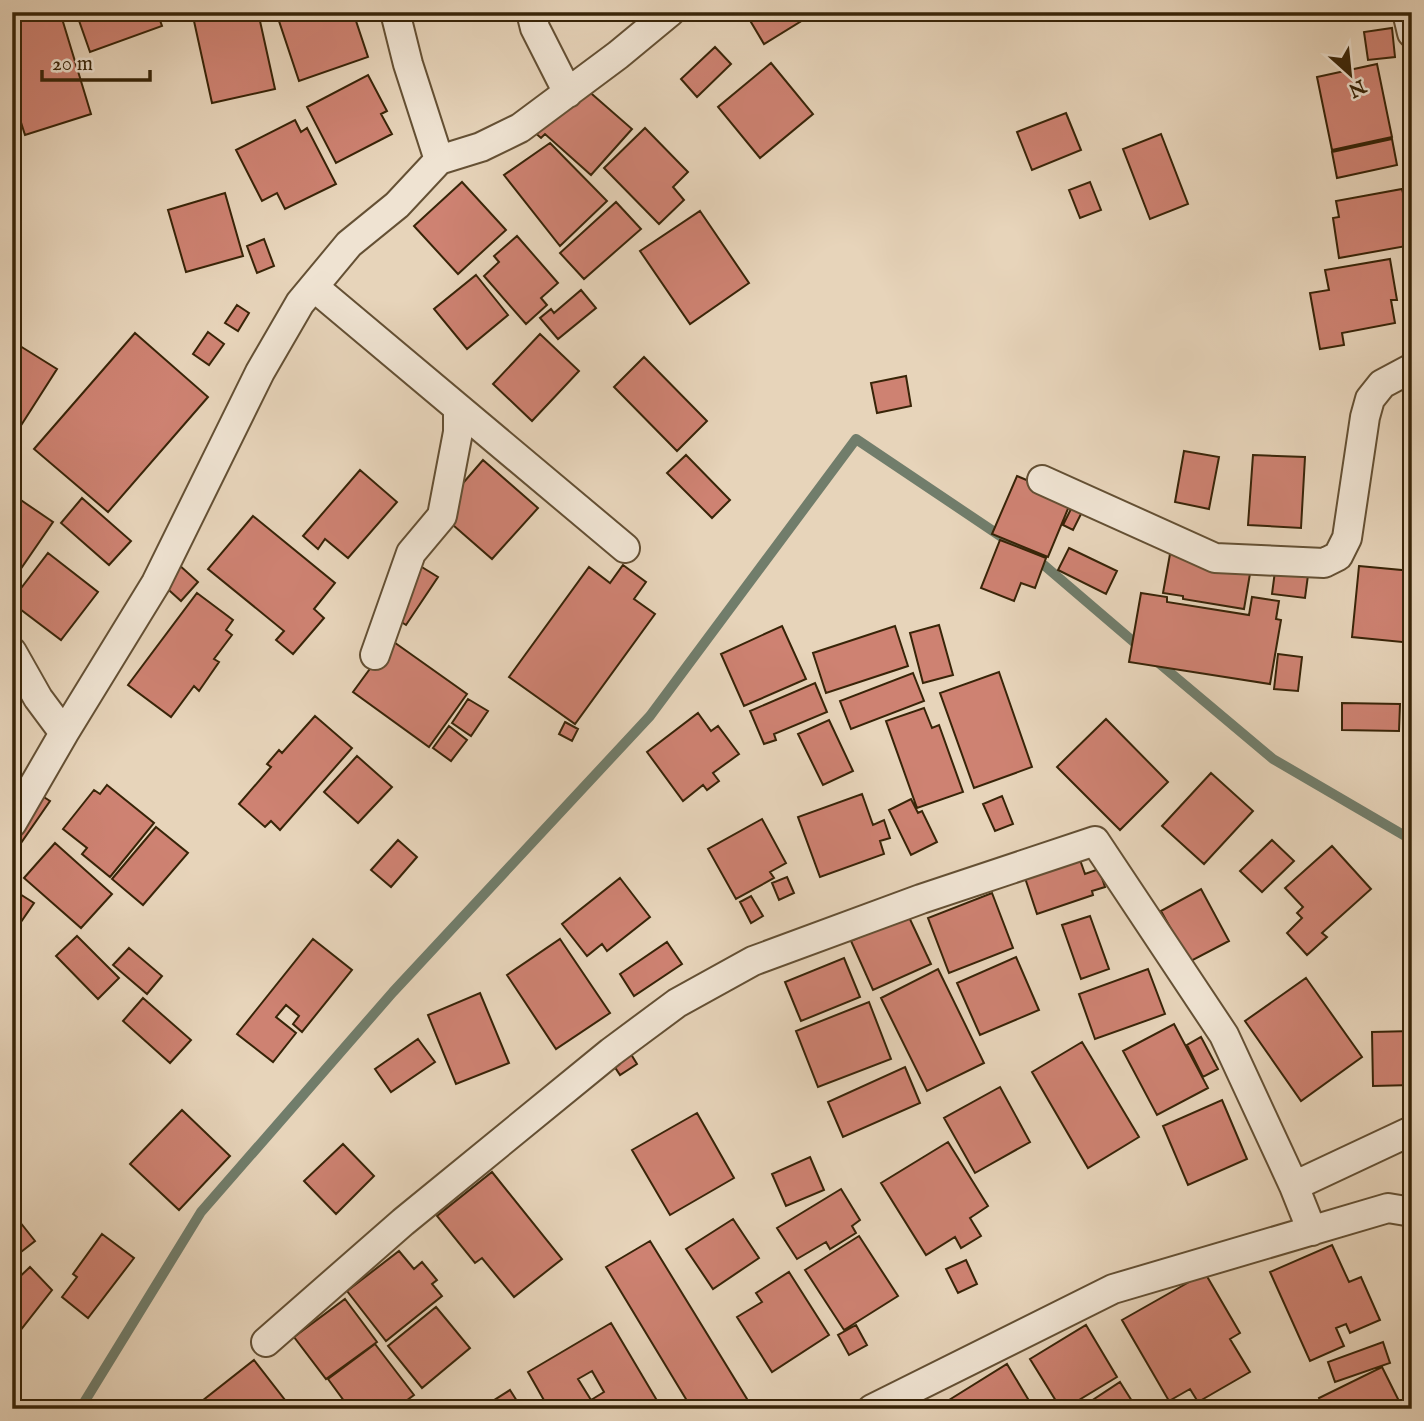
<svg xmlns="http://www.w3.org/2000/svg" width="1424" height="1421" font-family="'IM FELL English',serif">
<style>
.lines{fill:none;stroke-linecap:round;stroke-linejoin:round}
.stream{stroke:#717d6b;stroke-width:10}
.building{fill:#ce8272;stroke:#382408;stroke-width:2;fill-rule:evenodd}
.minor-casing{stroke:#645034;stroke-width:32}
.minor{stroke:#efe3d2;stroke-width:28}
</style>
<rect width="100%" height="100%" fill="#e7d4ba"/>
<filter id="stains"><feTurbulence type="fractalNoise" baseFrequency=".00286" numOctaves="4"/><feColorMatrix values="0 0 0 0 .2 0 0 0 0 .09 0 0 0 0 .02 0 0 0 .5 -.17"/></filter>
<radialGradient id="worn" r=".72"><stop offset=".6" stop-color="#630" stop-opacity="0"/><stop offset="1" stop-color="#630" stop-opacity=".3"/></radialGradient>
<g class="lines">
<!-- stream -->
<path class="stream" d="M1154,659L1273,759L1412,840
M80,1409L201,1212L393,992L650,716L856,439L1045,566L1142,649"/>
</g>
<!-- building -->
<path class="building" d="M12,12H60L91,114L25,135L12,94Z
M76,12H157L162,26L90,52Z
M192,12H258L275,89L212,103Z
M295,12H353L368,57L299,81L278,18Z
M745,12H816L764,44Z
M1392,28L1395,57L1368,60L1364,32Z
M715,47L731,64L697,97L681,79Z
M771,63L813,114L760,158L718,107Z
M1377,64L1392,137L1332,150L1317,77Z
M368,75L387,111L381,114L392,134L336,163L307,107Z
M585,88L632,129L591,175L545,134L541,138L525,124Z
M1066,113L1081,150L1032,170L1017,132Z
M295,120L301,132L307,128L336,184L285,209L277,193L262,201L236,150Z
M645,128L688,172L673,187L684,200L659,224L604,168Z
M1161,134L1188,204L1150,219L1123,149Z
M1392,139L1397,165L1337,178L1332,152Z
M550,143L607,201L560,246L504,175Z
M462,182L506,230L458,274L414,226Z
M1090,182L1101,210L1080,218L1069,190Z
M1402,189L1404,197L1411,196L1412,222L1408,223L1412,245L1339,258L1333,218L1339,217L1336,201Z
M225,193L243,256L186,272L168,210Z
M616,202L641,229L584,279L560,253Z
M700,211L749,283L690,324L640,251Z
M517,236L558,283L541,298L547,305L526,324L484,276L499,262L494,256Z
M264,239L274,266L257,273L247,246Z
M1390,259L1397,300H1391L1395,323L1342,333L1344,345L1320,349L1310,293L1329,290L1325,270Z
M1412,262V285H1407L1404,263Z
M476,275L508,315L467,349L434,309Z
M581,290L596,308L558,339L540,318L551,309L554,313Z
M237,305L249,313L238,331L225,323Z
M208,332L224,344L209,365L193,354Z
M135,333L208,397L108,512L34,449Z
M540,334L579,371L532,421L493,384Z
M12,341L57,369L20,427L12,423Z
M644,357L707,421L677,451L614,387Z
M906,376L911,406L877,413L871,383Z
M1184,451L1219,457L1209,509L1175,502Z
M686,455L730,500L712,518L667,473Z
M1253,455L1305,457L1301,528L1248,525Z
M483,460L538,508L492,559L438,512Z
M360,470L397,502L348,558L325,539L318,549L303,536Z
M1017,476L1072,499L1048,557L992,534Z
M1405,481H1412V543H1404Z
M12,494L53,522L20,570L12,564Z
M1077,497L1087,502L1073,530L1063,525Z
M82,498L131,541L109,565L61,523Z
M253,516L335,583L314,609L324,618L293,654L276,640L284,631L208,569Z
M1000,540L1046,558L1035,588L1021,583L1014,601L981,588Z
M1172,543L1253,556L1244,609L1183,599V596L1163,593Z
M1069,548L1117,571L1106,594L1058,570Z
M48,553L98,592L61,640L12,603V600Z
M1277,556L1310,560L1305,598L1272,594Z
M412,561L438,577L406,625L381,609Z
M178,564L198,582L181,601L161,583Z
M623,565L646,582L634,599L655,614L575,724L509,677L589,567L610,583Z
M1359,566L1412,571V643L1352,637Z
M197,593L233,620L226,630L232,635L214,659L219,662L199,691L194,686L171,717L128,685Z
M1141,593L1167,597V602L1249,615L1252,597L1279,601L1276,619L1281,620L1270,684L1129,662Z
M939,625L953,675L923,683L910,633Z
M782,626L806,679L744,706L721,654Z
M895,626L908,666L826,693L813,653Z
M391,640L467,694L429,747L353,692Z
M1278,654L1302,657L1298,691L1274,689Z
M999,672L1032,767L974,788L940,693Z
M913,673L924,701L851,729L840,701Z
M815,683L827,712L774,734L776,740L764,744L750,711Z
M468,699L488,711L471,736L452,723Z
M1342,703L1400,704L1399,731L1342,730Z
M924,708L932,728L939,725L963,792L917,808L886,721Z
M698,713L711,731L718,726L739,754L713,773L719,781L707,790L703,785L683,801L647,752Z
M315,716L352,748L280,830L271,821L265,827L239,804L271,767L267,764L279,750L282,753Z
M1106,719L1168,782L1120,830L1057,767Z
M829,720L853,771L823,785L798,734Z
M565,722L578,729L572,741L559,734Z
M449,726L467,740L451,761L433,748Z
M357,756L392,787L358,823L324,792Z
M1211,773L1253,811L1204,864L1162,826Z
M107,785L154,823L110,877L82,854L87,848L63,829L94,790L100,794Z
M28,787L50,801L12,856V810Z
M862,794L873,825L884,820L890,838L880,841L884,854L820,877L798,817Z
M1002,796L1013,824L995,831L983,804Z
M911,799L918,813L922,811L937,842L911,855L889,810Z
M762,819L786,863L770,872L774,878L736,899L708,849Z
M156,827L188,853L143,905L112,879Z
M398,840L417,857L391,887L371,870Z
M1272,840L1294,861L1262,892L1240,871Z
M55,843L112,894L81,928L24,878Z
M1332,846L1371,889L1322,933L1327,937L1307,955L1287,933L1302,918L1297,913L1303,907L1285,888Z
M1079,857L1085,874L1099,869L1105,887L1092,891L1093,895L1037,914L1024,875Z
M787,877L794,893L779,900L772,883Z
M620,878L650,917L607,951L602,944L587,956L562,924Z
M12,889L34,903L21,922L12,917Z
M1201,889L1229,941L1189,962L1161,911Z
M992,893L1013,948L949,973L928,918Z
M751,896L763,916L751,923L740,902Z
M908,915L931,964L873,990L851,941Z
M1090,916L1109,969L1081,979L1062,925Z
M77,936L119,978L98,999L56,956Z
M313,939L352,970L302,1032L293,1024L299,1016L286,1005L276,1017L296,1033L273,1062L237,1034Z
M560,939L610,1013L556,1049L507,975Z
M667,942L682,964L634,996L620,974Z
M129,948L162,976L147,994L113,965Z
M1016,957L1039,1010L980,1035L957,983Z
M844,958L860,997L801,1021L785,982Z
M938,969L984,1063L927,1091L881,998Z
M1148,969L1165,1014L1095,1039L1079,994Z
M1306,978L1362,1057L1301,1101L1245,1021Z
M480,993L509,1063L456,1084L428,1015Z
M143,998L191,1040L170,1063L123,1021Z
M869,1002L891,1059L818,1087L796,1031Z
M1174,1024L1208,1088L1157,1115L1123,1051Z
M1412,1031V1085L1373,1086L1372,1032Z
M1201,1037L1218,1069L1203,1077L1187,1045Z
M621,1038L637,1064L620,1075L603,1049Z
M418,1039L435,1062L391,1092L375,1069Z
M1082,1042L1139,1137L1088,1168L1032,1072Z
M905,1067L920,1103L843,1137L828,1102Z
M1000,1087L1030,1142L975,1173L944,1118Z
M1222,1100L1247,1159L1188,1185L1163,1126Z
M182,1110L230,1156L179,1210L130,1164Z
M697,1113L734,1178L670,1215L632,1150Z
M948,1142L988,1206L970,1218L981,1236L961,1248L955,1237L926,1255L881,1183Z
M343,1144L374,1176L336,1214L304,1181Z
M810,1157L824,1190L786,1206L772,1174Z
M492,1172L562,1259L514,1297L482,1258L475,1263L437,1216Z
M841,1189L860,1220L852,1226L856,1233L830,1249L826,1242L797,1259L777,1228Z
M12,1212L35,1241L12,1259Z
M733,1219L759,1258L713,1289L686,1249Z
M102,1234L134,1258L88,1318L62,1297L77,1277L73,1274Z
M859,1236L898,1296L844,1330L805,1270Z
M650,1241L747,1399L731,1409H692L606,1267Z
M1332,1245L1349,1282L1361,1277L1380,1320L1350,1333L1346,1324L1336,1328L1344,1346L1310,1361L1270,1272Z
M399,1251L414,1269L422,1262L437,1280L432,1284L442,1296L386,1341L347,1291Z
M966,1260L977,1284L958,1293L946,1269Z
M30,1267L52,1290L12,1341V1284Z
M789,1272L829,1335L772,1372L737,1317L762,1302L756,1293Z
M1205,1273L1240,1333L1230,1339L1250,1372L1198,1402L1190,1389L1169,1401L1122,1320Z
M345,1299L377,1342L326,1379L294,1337Z
M436,1307L470,1348L422,1388L388,1346Z
M611,1323L662,1409H549L528,1372ZM592,1371L604,1392L591,1400L578,1379Z
M856,1325L867,1345L849,1355L838,1335Z
M1086,1325L1117,1377L1064,1409H1061L1030,1359Z
M1383,1342L1390,1363L1335,1382L1328,1362Z
M375,1344L414,1395L395,1409H350L328,1379Z
M254,1360L292,1409H208L202,1401Z
M1007,1364L1034,1409H954L949,1400Z
M1382,1367L1403,1409H1324L1319,1398Z
M1120,1382L1137,1409H1079Z
M510,1390L522,1409H480Z
M1206,1402L1210,1409H1194Z"/>
<g class="lines">
<defs>
<path id="minor" d="M395,12L408,64L439,160
M531,12L535,28L568,93
M1407,12L1412,33
M314,287L625,548
M1042,480L1215,558L1324,563L1338,556L1347,538L1365,417L1370,399L1382,384L1412,368
M12,652L38,698L64,733
M375,655L411,553L442,516L458,432V408
M12,823L64,733L156,583L260,372L300,303L349,244L397,205L439,160L481,147L520,128L618,55L670,12
M1294,1186L1407,1133L1412,1132
M266,1342L403,1222L611,1052L677,1003L753,961L921,899L1095,841L1224,1035L1294,1186L1312,1231
M872,1409L1113,1289L1388,1208L1412,1212"/>
</defs>
<!-- minor casing -->
<use href="#minor" class="minor-casing"/>
<!-- minor -->
<use href="#minor" class="minor"/>
</g>
<!-- margin -->
<rect width="1424" height="1421" fill="none" stroke="#e7d4ba" stroke-width="42"/>
<rect x="14" y="14" width="1396" height="1393" fill="none" stroke="#382408" stroke-width="3.5"/>
<rect x="21" y="21" width="1382" height="1379" fill="none" stroke="#382408" stroke-width="2"/>
<!-- north arrow -->
<g transform="translate(1350 74) rotate(153)" stroke="#efe3d2" stroke-width="5" paint-order="stroke">
<path d="M0-5L12 26L0 18L-12 26Z" fill="#382408"/>
<text y="-10" font-size="19" font-weight="bold" text-anchor="middle" fill="#382408">N</text>
</g>
<!-- scale -->
<path d="M42 70v10h108v-10" fill="none" stroke="#382408" stroke-width="3.5"/>
<text x="52" y="70" font-size="21" fill="#382408" stroke="#efe3d2" stroke-width="5" paint-order="stroke">20 m</text>
<rect width="100%" height="100%" filter="url(#stains)"/>
<rect width="100%" height="100%" fill="url(#worn)"/>
</svg>
